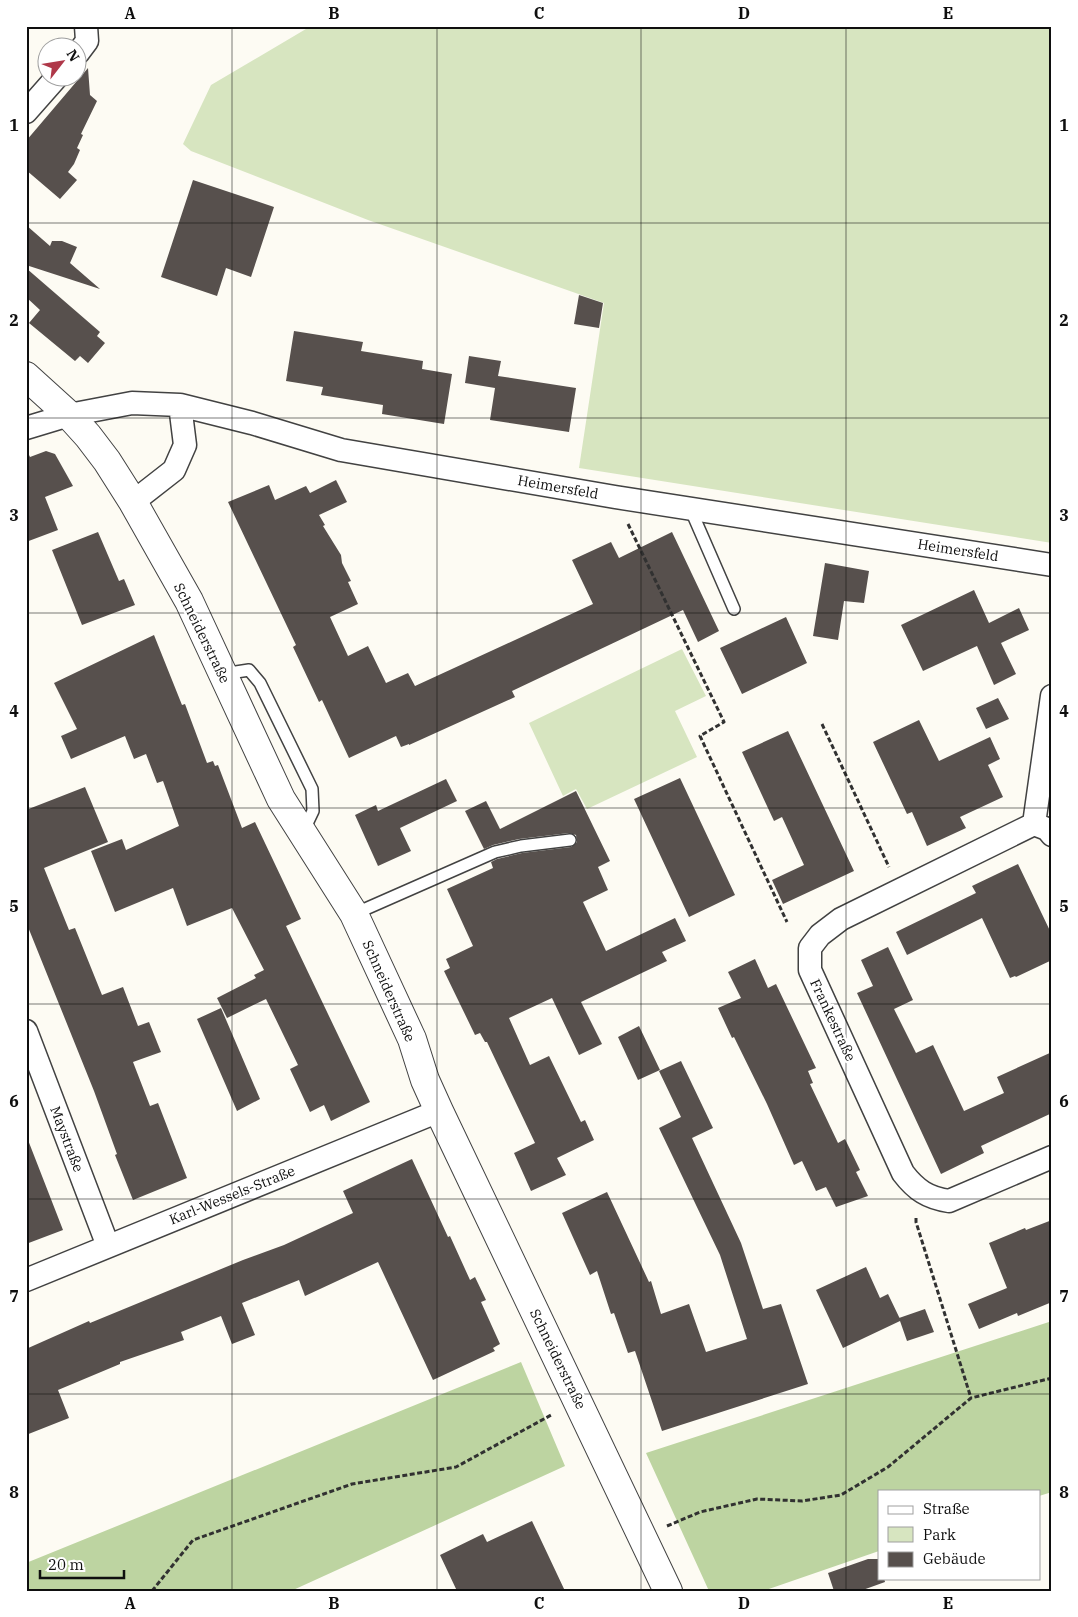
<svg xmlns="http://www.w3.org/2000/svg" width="1078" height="1617" font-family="'IBM Plex Serif',serif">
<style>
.green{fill:#d7e5c0}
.forest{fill:#bdd4a1}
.building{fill:#57504d}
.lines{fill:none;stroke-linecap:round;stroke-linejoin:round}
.service-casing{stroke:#424242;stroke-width:14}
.minor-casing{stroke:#424242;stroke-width:25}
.tertiary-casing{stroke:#424242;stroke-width:30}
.path{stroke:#313131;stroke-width:3;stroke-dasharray:5 2.5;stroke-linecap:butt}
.service{stroke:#fff;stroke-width:11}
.minor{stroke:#fff;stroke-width:22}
.tertiary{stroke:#fff;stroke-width:28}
.grid{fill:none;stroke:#0f0f0f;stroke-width:1;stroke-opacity:0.55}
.labels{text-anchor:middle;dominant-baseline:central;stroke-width:5;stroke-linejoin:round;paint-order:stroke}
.street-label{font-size:14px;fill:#0f0f0f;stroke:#fff}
.neatline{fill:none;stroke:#0f0f0f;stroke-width:2}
.grid-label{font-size:16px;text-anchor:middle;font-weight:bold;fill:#0f0f0f}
</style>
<rect width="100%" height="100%" fill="#fdfbf3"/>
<!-- green -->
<path class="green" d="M311,26H1052V543L579,468L604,303L368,220L191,151L183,144L211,85Z
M682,649L706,696L675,711L697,757L587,809L576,789L563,796L529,723Z"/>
<!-- forest -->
<path class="forest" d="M1052,1321V1492L1039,1496V1491H879V1551L763,1591H709L646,1453Z
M521,1362L565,1466L291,1591H26V1563Z"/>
<!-- building -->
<path class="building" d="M88,68L90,95L97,101L81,134L83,135L77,148L80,150L74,164L68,172L77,180L60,199L26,170V141Z
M193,180L274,207L251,277L226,268L217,296L161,277Z
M26,225L50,246L52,241H62L77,247L70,263L100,289L26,265Z
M26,268L100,332L97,336L105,343L88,363L80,356L75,361L29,323L40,310L26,297Z
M579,295L603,303L599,328L574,324Z
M294,331L363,342L361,351L423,361L422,369L452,374L444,424L382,414L383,405L321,395L323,387L286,381Z
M469,356L501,361L498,376L576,388L569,432L490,420L495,388L465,383Z
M46,451L55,454L73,486L45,497L58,530L26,542V453H28L30,457Z
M336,480L347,502L319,515L325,525L323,526L341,555L342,563L351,581L348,582L358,604L330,617L348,656L368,646L386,683L408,673L415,686L593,604L572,560L611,542L619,558L672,532L719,631L698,642L683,610L512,691L515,697L409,745V744L401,747L396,736L349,758L322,700L319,702L293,647L296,645L228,502L269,485L275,500L306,486L310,493Z
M98,532L119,581L124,579L135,605L82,625L52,550Z
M825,563L869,571L864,603L844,601L838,640L813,636Z
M974,590L989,623L1019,608L1029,630L1001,643L1016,674L994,685L977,646L923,671L901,625Z
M786,617L807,663L742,694L720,648Z
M154,635L182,705L185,704L207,763L213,761L215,766L218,765L242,828L255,822L301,919L286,926L370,1102L331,1121L324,1105L310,1112L290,1069L298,1065L266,999L227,1018L217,998L256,978L254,975L264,970L232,908L187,926L173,888L115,912L91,851L122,839L126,850L179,826L163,781L157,783L146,754L134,759L125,736L71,759L61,736L77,729L54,683Z
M998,698L1009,719L986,729L976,708Z
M919,720L939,761L990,737L1000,759L988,765L1003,797L960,817L966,828L927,846L912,812L907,814L873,742Z
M788,731L854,871L783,904L772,880L804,865L782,817L774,821L742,752Z
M680,778L735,895L689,917L634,799Z
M446,779L457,801L400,828L411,851L378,866L355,815L376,805L378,811Z
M85,787L108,842L44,868L69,930L75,928L102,995L123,987L138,1026L149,1022L161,1052L133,1062L150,1106L158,1103L187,1178L133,1200L115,1155L117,1154L94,1091L26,922V810Z
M576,791L610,861L598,867L608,890L583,902L606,951L675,918L686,941L662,952L667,961L581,1002L602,1044L579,1055L552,998L509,1018L530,1065L549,1056L581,1122L585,1120L594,1140L557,1158L566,1175L531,1191L514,1153L535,1143L487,1042H485L480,1033L475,1035L444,971L450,968L446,959L473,946L447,889L493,868L491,862L497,859L522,853L571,847L577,842L576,835L569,833L519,839L493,845L484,849L465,811L486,801L500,829Z
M1018,864L1052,935V960L1016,977L1015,976L1010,978L982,918L907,955L896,932L976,893L972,886Z
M888,947L913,1000L894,1009L916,1053L933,1045L964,1111L1004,1093L997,1077L1052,1052V1113L981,1146L984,1153L941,1174L857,993L873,986L861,960Z
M755,959L768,988L776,984L816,1068L808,1071L813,1083L810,1084L838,1143L845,1139L860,1170L856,1172L868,1196L836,1207L826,1187L816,1191L802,1161L794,1165L767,1104L734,1037L732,1038L718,1008L741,998L728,972Z
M221,1008L260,1099L237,1111L197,1019Z
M639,1026L660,1070L638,1080L618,1037Z
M681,1061L713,1128L692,1138L741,1243L763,1309L781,1304L808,1384L662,1431L635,1351L628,1353L614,1313L611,1314L597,1271L590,1275L562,1213L607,1192L649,1282L651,1281L661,1314L689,1304L706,1352L747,1339L720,1255L659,1128L681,1117L659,1071Z
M26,1140H28L63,1230L26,1244Z
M412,1159L448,1237L450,1236L470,1280L475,1277L486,1300L481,1302L500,1344L493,1348L495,1351L433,1380L378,1262L305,1296L299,1280L242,1303L255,1335L232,1344L221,1316L181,1332L184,1340L120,1362V1364L58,1390L69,1418L26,1435V1349L89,1321L90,1323L243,1260L284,1245L353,1213L343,1191Z
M1052,1220V1302L1018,1316L1017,1313L979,1329L968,1304L1007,1288L989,1243L1025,1228L1026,1230Z
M866,1267L880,1298L888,1294L900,1319L899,1318L925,1309L934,1332L907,1341L900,1321L843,1348L816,1290Z
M532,1521L565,1591H457L440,1555L483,1534L487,1542Z
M868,1559H878L879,1578H884L885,1582L860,1591H834L828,1573Z"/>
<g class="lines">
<defs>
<path id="service" d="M690,508L734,609
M223,674L249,670L260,683L312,789L313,811L303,832
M354,914L495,852L521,846L570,840"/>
<path id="minor" d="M78,53L87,41L86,26
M26,112L56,78
M26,428L69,415L132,403L180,405L252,423L341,450L615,497L1052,565
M133,502L174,470L185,445L180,405
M1034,824L841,919L820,935L810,948V970L903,1173C916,1190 928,1198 949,1201L1052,1157
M1034,824L1052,696
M1034,824L1047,829L1052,835
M26,1031L108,1246
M26,1280L439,1111"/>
<path id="tertiary" d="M26,376L69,415L88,436L107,461L133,502L189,601L281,799L354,914L412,1039L425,1080L439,1111L668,1591"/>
</defs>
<!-- service casing -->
<use href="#service" class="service-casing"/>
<!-- minor casing -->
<use href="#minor" class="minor-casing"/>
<!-- tertiary casing -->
<use href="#tertiary" class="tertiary-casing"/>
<!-- path -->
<path class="path" d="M628,524L724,722L700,736L787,922
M822,724L889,867
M916,1218V1222L971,1398
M667,1526L700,1512L757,1499L802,1501L841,1495L888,1467L971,1398L1052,1378
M152,1591L193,1540L352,1484L456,1467L553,1414"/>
<!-- service -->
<use href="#service" class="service"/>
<!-- minor -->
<use href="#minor" class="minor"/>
<!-- tertiary -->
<use href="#tertiary" class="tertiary"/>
</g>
<!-- grid -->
<path class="grid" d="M232,26V1591M437,26V1591M641,26V1591M846,26V1591M26,223H1052M26,418H1052M26,613H1052M26,808H1052M26,1004H1052M26,1199H1052M26,1394H1052"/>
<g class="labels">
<!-- street labels -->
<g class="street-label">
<text transform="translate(558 487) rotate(10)">Heimersfeld</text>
<text transform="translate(958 550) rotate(9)">Heimersfeld</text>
<text transform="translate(202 633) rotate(64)">Schneiderstraße</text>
<text transform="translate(389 991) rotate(66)">Schneiderstraße</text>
<text transform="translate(833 1020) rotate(65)">Frankestraße</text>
<text transform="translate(67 1139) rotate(69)">Maystraße</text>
<text transform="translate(232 1195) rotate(-22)">Karl-Wessels-Straße</text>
<text transform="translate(558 1359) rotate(64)">Schneiderstraße</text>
</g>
</g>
<!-- border -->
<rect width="1078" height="1617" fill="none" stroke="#ffffff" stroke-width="55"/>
<!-- legend -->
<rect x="878" y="1490" width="162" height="90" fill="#ffffff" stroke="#9f9f9f"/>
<rect x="888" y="1506" width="25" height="8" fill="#ffffff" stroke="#9f9f9f"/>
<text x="923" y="1514" font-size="15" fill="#0f0f0f">Straße</text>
<rect x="888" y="1527" width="25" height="15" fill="#d7e5c0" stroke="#9f9f9f"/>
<text x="923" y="1540" font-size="15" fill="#0f0f0f">Park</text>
<rect x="888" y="1552" width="25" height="15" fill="#57504d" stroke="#9f9f9f"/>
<text x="923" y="1564" font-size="15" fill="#0f0f0f">Gebäude</text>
<!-- north arrow -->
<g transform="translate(62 62) rotate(59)"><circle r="24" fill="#ffffff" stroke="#9f9f9f"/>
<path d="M0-4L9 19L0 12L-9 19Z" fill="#af3849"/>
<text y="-8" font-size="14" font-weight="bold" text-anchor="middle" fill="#0f0f0f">N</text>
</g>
<!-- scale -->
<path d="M40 1570v8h84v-8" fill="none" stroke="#0f0f0f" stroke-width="2.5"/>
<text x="48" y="1570" font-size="15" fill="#0f0f0f" stroke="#ffffff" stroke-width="4" paint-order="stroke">20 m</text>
<rect x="28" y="28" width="1022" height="1562" class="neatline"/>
<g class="grid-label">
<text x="130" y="19">A</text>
<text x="334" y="19">B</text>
<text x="539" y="19">C</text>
<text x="744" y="19">D</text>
<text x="948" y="19">E</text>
<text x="14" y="131">1</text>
<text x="1064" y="131">1</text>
<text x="14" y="326">2</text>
<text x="1064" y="326">2</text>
<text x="14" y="521">3</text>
<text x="1064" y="521">3</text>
<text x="14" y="717">4</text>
<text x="1064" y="717">4</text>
<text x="14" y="912">5</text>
<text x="1064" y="912">5</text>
<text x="14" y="1107">6</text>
<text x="1064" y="1107">6</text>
<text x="14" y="1302">7</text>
<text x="1064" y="1302">7</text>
<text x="14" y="1498">8</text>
<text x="1064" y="1498">8</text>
<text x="130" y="1609">A</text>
<text x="334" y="1609">B</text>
<text x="539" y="1609">C</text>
<text x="744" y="1609">D</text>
<text x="948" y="1609">E</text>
</g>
</svg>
